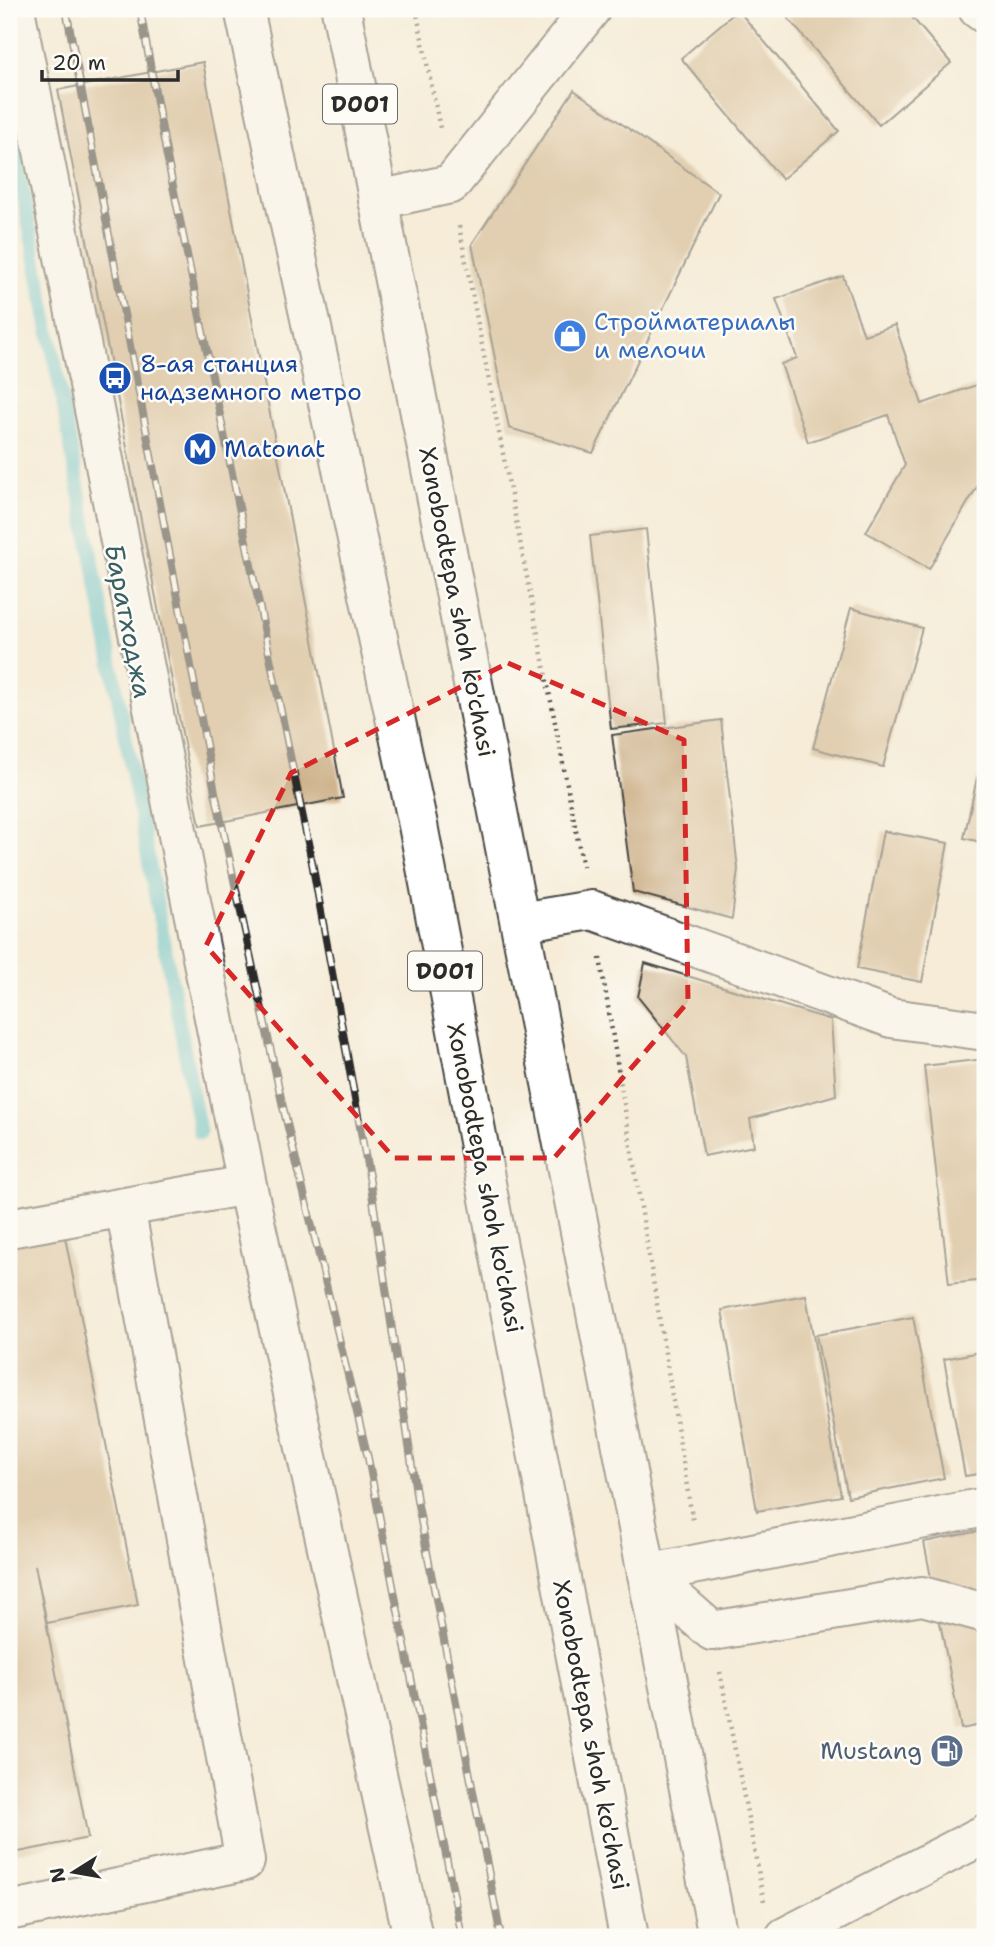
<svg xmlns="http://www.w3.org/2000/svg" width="994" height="1946" font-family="'Shantell Sans',sans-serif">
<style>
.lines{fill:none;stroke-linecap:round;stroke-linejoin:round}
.stream{stroke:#54c0cd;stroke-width:14}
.building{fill:#c9aa80}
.minor-casing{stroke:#494845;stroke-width:42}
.highway-casing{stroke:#494845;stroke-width:42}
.path{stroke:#494845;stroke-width:4.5;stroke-dasharray:2 5;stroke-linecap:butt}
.minor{stroke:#fff;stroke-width:38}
.highway{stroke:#fff;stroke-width:38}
.rail-casing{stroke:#2b2b2b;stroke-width:8}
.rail{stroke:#fdfcf7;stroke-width:5;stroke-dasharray:16;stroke-linecap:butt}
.marked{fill:none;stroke:#d62828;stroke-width:5;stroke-dasharray:14 9;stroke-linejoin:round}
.labels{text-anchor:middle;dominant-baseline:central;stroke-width:5;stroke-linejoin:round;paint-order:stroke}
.shield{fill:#fdfcf7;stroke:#6a6a68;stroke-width:2}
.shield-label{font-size:23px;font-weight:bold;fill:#2b2b2b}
.shop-label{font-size:24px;fill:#366cbe;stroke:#fdfcf7;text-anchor:start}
.transit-label{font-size:24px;fill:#164399;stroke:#fdfcf7;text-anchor:start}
.street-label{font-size:24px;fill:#2b2b2b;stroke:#fdfcf7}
.service-label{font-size:24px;fill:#4e5e75;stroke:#fdfcf7;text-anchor:end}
.water-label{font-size:26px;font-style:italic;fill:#395f64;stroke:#fdfcf7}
</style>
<rect width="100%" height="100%" fill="#fdfcf7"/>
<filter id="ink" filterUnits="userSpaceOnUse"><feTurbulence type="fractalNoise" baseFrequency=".0143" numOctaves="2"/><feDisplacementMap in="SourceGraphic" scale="14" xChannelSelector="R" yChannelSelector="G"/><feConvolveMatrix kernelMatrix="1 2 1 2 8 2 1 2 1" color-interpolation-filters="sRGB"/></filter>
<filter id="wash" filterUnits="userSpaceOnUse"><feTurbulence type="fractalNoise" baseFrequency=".00686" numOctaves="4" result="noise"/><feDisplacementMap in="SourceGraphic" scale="28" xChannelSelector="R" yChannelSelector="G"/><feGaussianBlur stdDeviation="1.57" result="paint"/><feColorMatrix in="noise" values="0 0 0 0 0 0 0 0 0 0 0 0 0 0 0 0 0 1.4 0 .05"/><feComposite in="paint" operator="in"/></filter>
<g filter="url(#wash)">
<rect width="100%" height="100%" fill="#f6ecd8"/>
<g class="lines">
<!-- stream -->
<path class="stream" d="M9,118L200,1133"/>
</g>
<g id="blocks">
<!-- building -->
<path class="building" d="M780,9H905L951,63L879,125Z
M738,10L839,131L782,179L681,58Z
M203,62L343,798L200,826L58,90Z
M574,90L719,193L593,453L509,428L472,244Z
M843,276L864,335L895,325L922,404L985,382V510L977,487L929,569L866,532L905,465L888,415L808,442L781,364L797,358L776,299Z
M646,529L667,723L611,729L590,536Z
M851,608L922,628L883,767L813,748Z
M721,720L738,869L732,919L633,892L612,735Z
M977,778L985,780V843L964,838Z
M883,831L948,843L922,982L857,969Z
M645,963L831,1020L836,1095L750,1119L754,1146L704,1156L686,1057L638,997Z
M985,1059V1280L949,1284L924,1066Z
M64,1232L138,1605L47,1623L35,1565L88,1838L9,1854V1243Z
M806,1295L841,1496L757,1511L722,1310Z
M913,1317L944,1478L848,1497L816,1335Z
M985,1351V1473L965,1476L944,1359Z
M985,1530V1724L961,1729L924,1542Z"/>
</g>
</g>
<g filter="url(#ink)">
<use href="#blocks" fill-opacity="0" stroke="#494845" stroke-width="2"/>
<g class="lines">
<defs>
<path id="minor" d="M15,9L247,1185L413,1937
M978,9L985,14
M378,200L451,184L591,9
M520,922L592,910L891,1018L985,1031
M9,1228L247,1185
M647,1574L712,1631L922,1596L985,1613
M647,1574L985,1507
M9,1911L245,1861L125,1207
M785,1937L985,1834"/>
<path id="highway" d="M244,9L418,825L629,1937
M341,9L718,1937"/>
</defs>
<!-- minor casing -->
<use href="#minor" class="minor-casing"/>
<!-- highway casing -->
<use href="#highway" class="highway-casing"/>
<!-- path -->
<path class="path" d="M416,9L440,128
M459,226L583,867
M600,958L693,1523
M720,1672L764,1901"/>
<!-- minor -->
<use href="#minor" class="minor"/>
<!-- highway -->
<use href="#highway" class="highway"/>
<defs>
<path id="rail" d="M66,9L215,792L283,1107L368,1458L462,1937
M140,9L167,157L312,862L372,1193L417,1500L501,1937"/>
</defs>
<!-- rail casing -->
<use href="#rail" class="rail-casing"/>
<!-- rail -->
<use href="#rail" class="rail"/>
</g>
</g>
<!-- marked area -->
<path d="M0 0H994V1946H0ZM508,663L684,740L688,1002L554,1158H394L206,946L291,773Z" fill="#f6ecd8" fill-opacity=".55" fill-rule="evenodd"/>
<path class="marked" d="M508,663L684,740L688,1002L554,1158H394L206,946L291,773Z"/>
<!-- icons -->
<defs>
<symbol id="shop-disc" viewBox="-11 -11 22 22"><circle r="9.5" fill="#3f7fe0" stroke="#fdfcf7"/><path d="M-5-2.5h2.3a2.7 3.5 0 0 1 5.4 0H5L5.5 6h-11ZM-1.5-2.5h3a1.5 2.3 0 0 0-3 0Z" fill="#fff"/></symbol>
<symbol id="bus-disc" viewBox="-11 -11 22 22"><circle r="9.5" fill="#1a4fb4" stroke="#fdfcf7"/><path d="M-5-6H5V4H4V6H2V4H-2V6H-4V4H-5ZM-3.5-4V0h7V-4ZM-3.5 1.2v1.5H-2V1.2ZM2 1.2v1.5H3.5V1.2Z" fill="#fff"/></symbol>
<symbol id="metro-disc" viewBox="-11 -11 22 22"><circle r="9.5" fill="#1a4fb4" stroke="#fdfcf7"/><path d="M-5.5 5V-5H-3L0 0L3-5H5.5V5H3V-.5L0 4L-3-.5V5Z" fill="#fff"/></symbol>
<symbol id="fuel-disc" viewBox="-11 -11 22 22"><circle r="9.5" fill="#5c6f8a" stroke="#fdfcf7"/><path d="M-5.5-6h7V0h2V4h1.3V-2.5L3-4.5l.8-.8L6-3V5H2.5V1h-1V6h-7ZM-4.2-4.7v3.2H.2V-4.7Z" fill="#fff"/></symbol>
</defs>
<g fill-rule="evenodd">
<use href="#shop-disc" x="551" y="317" width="38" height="38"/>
<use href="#bus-disc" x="96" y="359" width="38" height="38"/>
<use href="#metro-disc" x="181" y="430" width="38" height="38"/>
<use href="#fuel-disc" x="928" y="1732" width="38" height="38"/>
</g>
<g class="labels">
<!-- shield labels -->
<g class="shield">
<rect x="323" y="84.5" width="74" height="39" rx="5"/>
<rect x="408" y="951.5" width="74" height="39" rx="5"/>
</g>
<g class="shield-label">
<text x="360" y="104">D001</text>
<text x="445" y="971">D001</text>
</g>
<!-- shop labels -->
<g class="shop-label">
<text x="594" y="322">Стройматериалы<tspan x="594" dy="28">и мелочи</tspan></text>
</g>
<!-- transit labels -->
<g class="transit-label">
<text x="140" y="364">8-ая станция<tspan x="140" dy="28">надземного метро</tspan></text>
<text x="224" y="449">Matonat</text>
</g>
<!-- street labels -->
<g class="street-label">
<text transform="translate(457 602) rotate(79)">Xonobodtepa shoh ko'chasi</text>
<text transform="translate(485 1178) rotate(79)">Xonobodtepa shoh ko'chasi</text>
<text transform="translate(591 1735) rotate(79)">Xonobodtepa shoh ko'chasi</text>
</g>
<!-- service labels -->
<g class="service-label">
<text x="922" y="1751">Mustang</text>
</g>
<!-- water labels -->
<g class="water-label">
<text transform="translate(129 621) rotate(79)">Баратходжа</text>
</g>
</g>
<!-- margin -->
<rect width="994" height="1946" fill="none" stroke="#fdfcf7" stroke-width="35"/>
<!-- north arrow -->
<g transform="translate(74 1872) rotate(259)" stroke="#fdfcf7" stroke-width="5" paint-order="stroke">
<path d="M0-5L12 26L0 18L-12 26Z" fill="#2b2b2b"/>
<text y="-10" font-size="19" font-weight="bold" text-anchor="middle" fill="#2b2b2b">N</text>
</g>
<!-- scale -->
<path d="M42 70v10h136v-10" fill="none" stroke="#2b2b2b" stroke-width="3.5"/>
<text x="52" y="70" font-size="21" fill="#2b2b2b" stroke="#fdfcf7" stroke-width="5" paint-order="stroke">20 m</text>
</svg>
